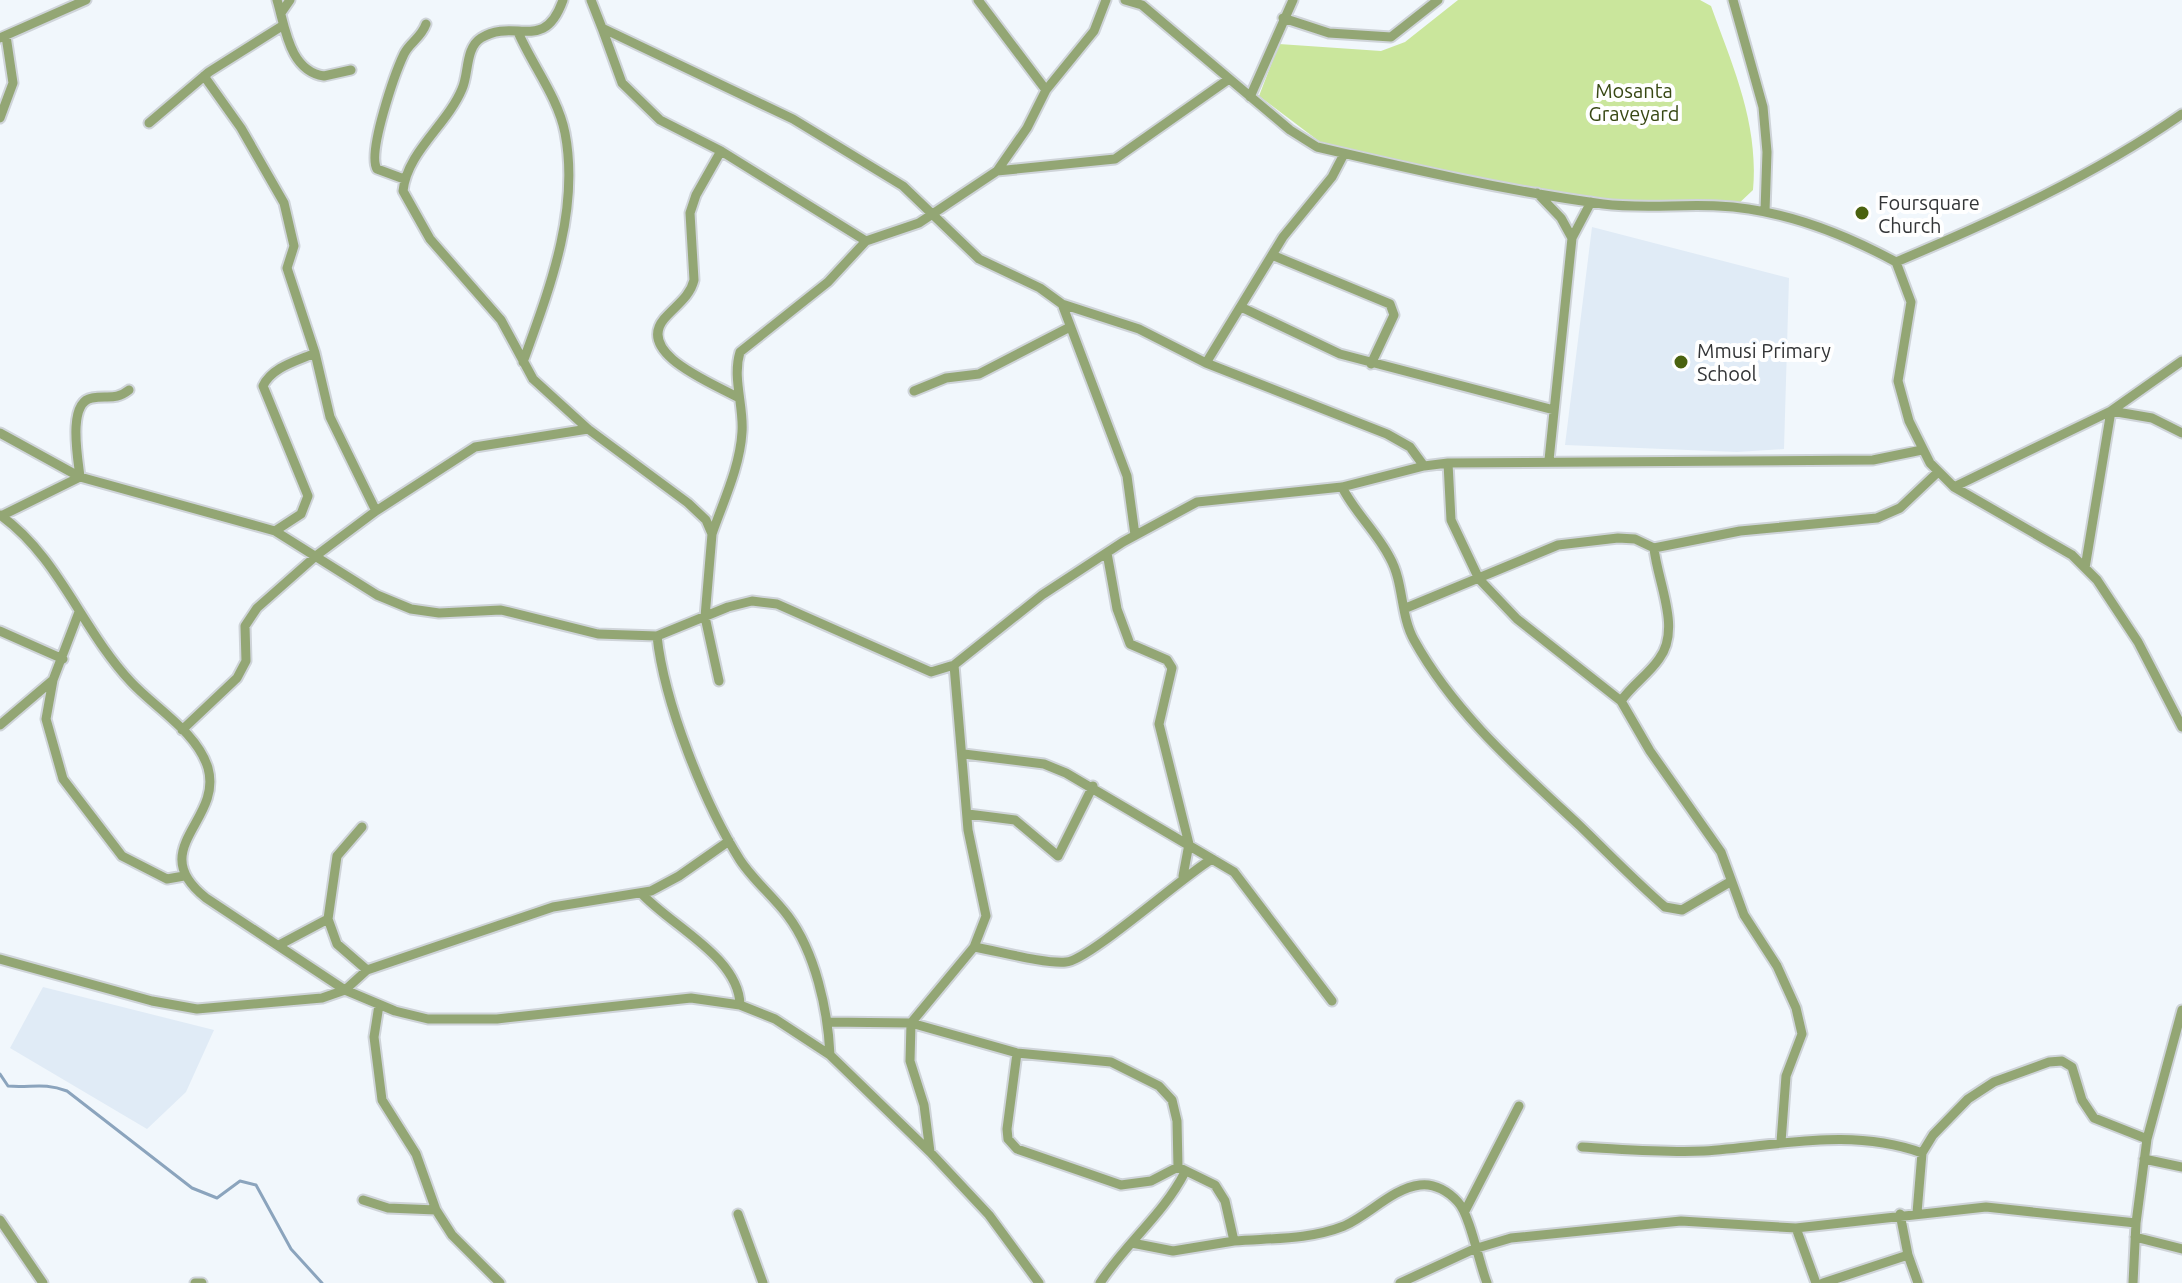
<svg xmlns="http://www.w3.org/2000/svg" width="2182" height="1283" font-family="Ubuntu,sans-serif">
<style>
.built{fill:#e0ebf6}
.green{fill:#cae69c}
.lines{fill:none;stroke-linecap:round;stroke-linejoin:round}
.stream{stroke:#8ba4bd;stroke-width:3}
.minor-casing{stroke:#cfd4d9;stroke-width:13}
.minor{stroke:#93a674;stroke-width:9}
.poi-dot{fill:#4a620f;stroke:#fff;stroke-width:3}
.labels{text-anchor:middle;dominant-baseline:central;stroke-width:8;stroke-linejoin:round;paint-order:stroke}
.park-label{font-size:20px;fill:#384814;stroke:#fff}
.poi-label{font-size:20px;fill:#333537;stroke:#fff;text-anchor:start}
</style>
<rect width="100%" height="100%" fill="#f1f7fc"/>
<!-- built -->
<path class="built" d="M1592,227L1789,278L1784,449L1737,452L1565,445Z
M43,987L214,1030L186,1092L147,1129L10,1048Z"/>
<!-- green -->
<path class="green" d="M1458,0H1700L1711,6C1733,67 1759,124 1753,190L1735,207L1622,203L1563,195L1324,145L1259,96L1279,44L1381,51L1405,42Z"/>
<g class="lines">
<!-- stream -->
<path class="stream" d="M0,1074L8,1086C32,1088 43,1082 67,1091L192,1188L217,1198L240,1181L256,1185L291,1249L322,1283"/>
<defs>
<path id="minor" d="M277,0C285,26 289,71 324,76L351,70
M563,0C544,54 515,17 481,38C465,48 469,74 462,89C447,125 407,152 403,191L430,239L501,320L533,379L588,429L688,503L706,520L712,534L705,617L719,681
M591,0L602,28L793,119L903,186L979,259L1040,288L1062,304L1127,476L1135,535
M978,0L1046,90
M1125,0L1142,5L1290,130L1317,147C1411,169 1507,191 1603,204C1641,209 1680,204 1718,206C1782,209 1841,232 1896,262L1911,302L1898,381L1909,421L1930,463L1954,487L2072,555L2097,580L2138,642L2182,727
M1733,0L1763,107L1767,152L1765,211
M281,13L290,0
M1283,18L1329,33L1391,37L1438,0
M602,28L622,83L660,120L721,151L866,241
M518,32C532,65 558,97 565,133C580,211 549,290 523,362
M0,38L86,0
M204,76L241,128L284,203L294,246L287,268L315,353
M1250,97L1293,0
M0,118L13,83L6,36
M149,123L209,72L282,26
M721,151L696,195L690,213L694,280C690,297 675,306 664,319C635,354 715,384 739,398
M997,171L1115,159L1229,79
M404,179L377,169C367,153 395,73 404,54C410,42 421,38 426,24
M1537,193L1561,218L1572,238L1549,460
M1572,238L1591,202
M1272,255L1390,304L1394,315L1371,364
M1896,262C1996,220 2093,176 2182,114
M1062,304L1139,329L1206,363L1387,434L1410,447L1424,466
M1243,308L1340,354L1554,410
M1206,363L1283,237L1332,177L1344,154
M914,391L946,378L979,374L1070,327
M0,433L80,477C78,459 67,402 92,398C108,395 115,401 129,390
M1448,463L1451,520L1479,579L1517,619L1621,701L1650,751L1721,852L1744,915L1777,966L1796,1008L1802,1034L1786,1076L1781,1142
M1342,487C1355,513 1377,532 1390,558C1404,583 1400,615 1414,640C1455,714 1519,769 1580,826C1608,853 1635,881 1665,907L1682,910L1730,882
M1954,487L2111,411L2182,361
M0,515C59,557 82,630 131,682C155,708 197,732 208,768C223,821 144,849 206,898L345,990L395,1011L428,1019H497L691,998L740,1005L775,1019L830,1055L930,1152L989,1215L1039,1283
M1,516L80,477L275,531L377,595L411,609L439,613L501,610L598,634L657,636L728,607L752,601L777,604L931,672L954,665L1042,595L1123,542L1197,502L1342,487L1424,466L1448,463L1873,460L1922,450
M275,531L301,514L308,496L263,386C272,367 297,361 315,353L330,417L376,511
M712,534C723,502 740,467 742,432C744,406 732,378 740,352L828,282L866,241L919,223L997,171L1027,128L1046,90L1094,31L1106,0
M1107,553L1117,609L1130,644L1167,660L1172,668L1159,724L1189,844L1183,876
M2085,568L2111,411L2152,418L2182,433
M1406,608L1558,545L1618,538L1635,539L1654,548
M0,631L63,659
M657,636C664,702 704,803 740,860C753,880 773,896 788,916C815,952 828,1010 830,1055
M53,680L46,719L63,779L122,856L167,879L184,876
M1621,701C1632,685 1648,675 1659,659C1682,629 1657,581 1654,548L1740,531L1877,518L1900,508L1938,472
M0,725L53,680L79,612
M182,730L237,678L246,661L245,626L257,608L317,555L376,511L475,447L588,429
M964,754L1044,764L1066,773L1234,872L1332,1001
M968,814L1015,820L1058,856L1093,786
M362,827L337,856L328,919L337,944L367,970
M641,893C671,926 739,957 740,1005
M279,945L328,919
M974,947C998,951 1044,964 1066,962C1088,961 1183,876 1212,859
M0,959L152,1001L197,1009L322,998L345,990L367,970L553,907L651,891L679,876L729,841
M379,1005L374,1037L382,1100L416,1154L436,1210L452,1235L500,1283
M827,1022L911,1023L1017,1053L1111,1062L1159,1086L1172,1100L1177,1121L1178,1167L1215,1185L1225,1201L1234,1241C1271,1238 1309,1240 1344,1226C1369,1215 1393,1188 1420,1185C1435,1183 1449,1192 1458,1202C1470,1215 1479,1263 1487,1283
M1017,1053L1007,1129L1008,1139L1017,1149L1121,1185L1151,1181L1178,1167
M1582,1147C1622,1149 1664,1153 1704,1151C1779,1146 1850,1127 1922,1153
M930,1152L924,1105L910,1061L911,1023L974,947L986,916L968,830L954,665
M2144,1159L2182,1167
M363,1200L388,1208L436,1210
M1465,1211L1519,1106
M1917,1213L1922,1153L1933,1135L1968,1099L1994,1082L2049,1062L2062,1061L2072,1067L2082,1100L2094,1118L2147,1139
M738,1214L763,1283
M1900,1214L1908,1255L1918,1283
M0,1220L43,1283
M1796,1228L1816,1283
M2135,1237L2182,1249
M1132,1243L1173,1251L1234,1241
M195,1283H202
M1100,1283C1126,1243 1163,1215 1185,1172
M1400,1283L1474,1249L1511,1238L1681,1221L1796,1228L1986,1207L2136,1223L2147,1139L2182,1010
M1823,1283L1908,1255
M2133,1283L2136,1223"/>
</defs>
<!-- minor casing -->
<use href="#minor" class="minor-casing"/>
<!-- minor -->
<use href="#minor" class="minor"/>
</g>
<!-- markers -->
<g class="poi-dot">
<circle cx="1862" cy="213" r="8"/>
<circle cx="1681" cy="362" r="8"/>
</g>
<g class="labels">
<!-- park labels -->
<g class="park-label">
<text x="1634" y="90">Mosanta<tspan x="1634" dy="23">Graveyard</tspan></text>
</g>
<!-- poi labels -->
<g class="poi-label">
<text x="1878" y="202">Foursquare<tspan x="1878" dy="23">Church</tspan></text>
<text x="1697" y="350">Mmusi Primary<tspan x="1697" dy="23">School</tspan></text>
</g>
</g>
</svg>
